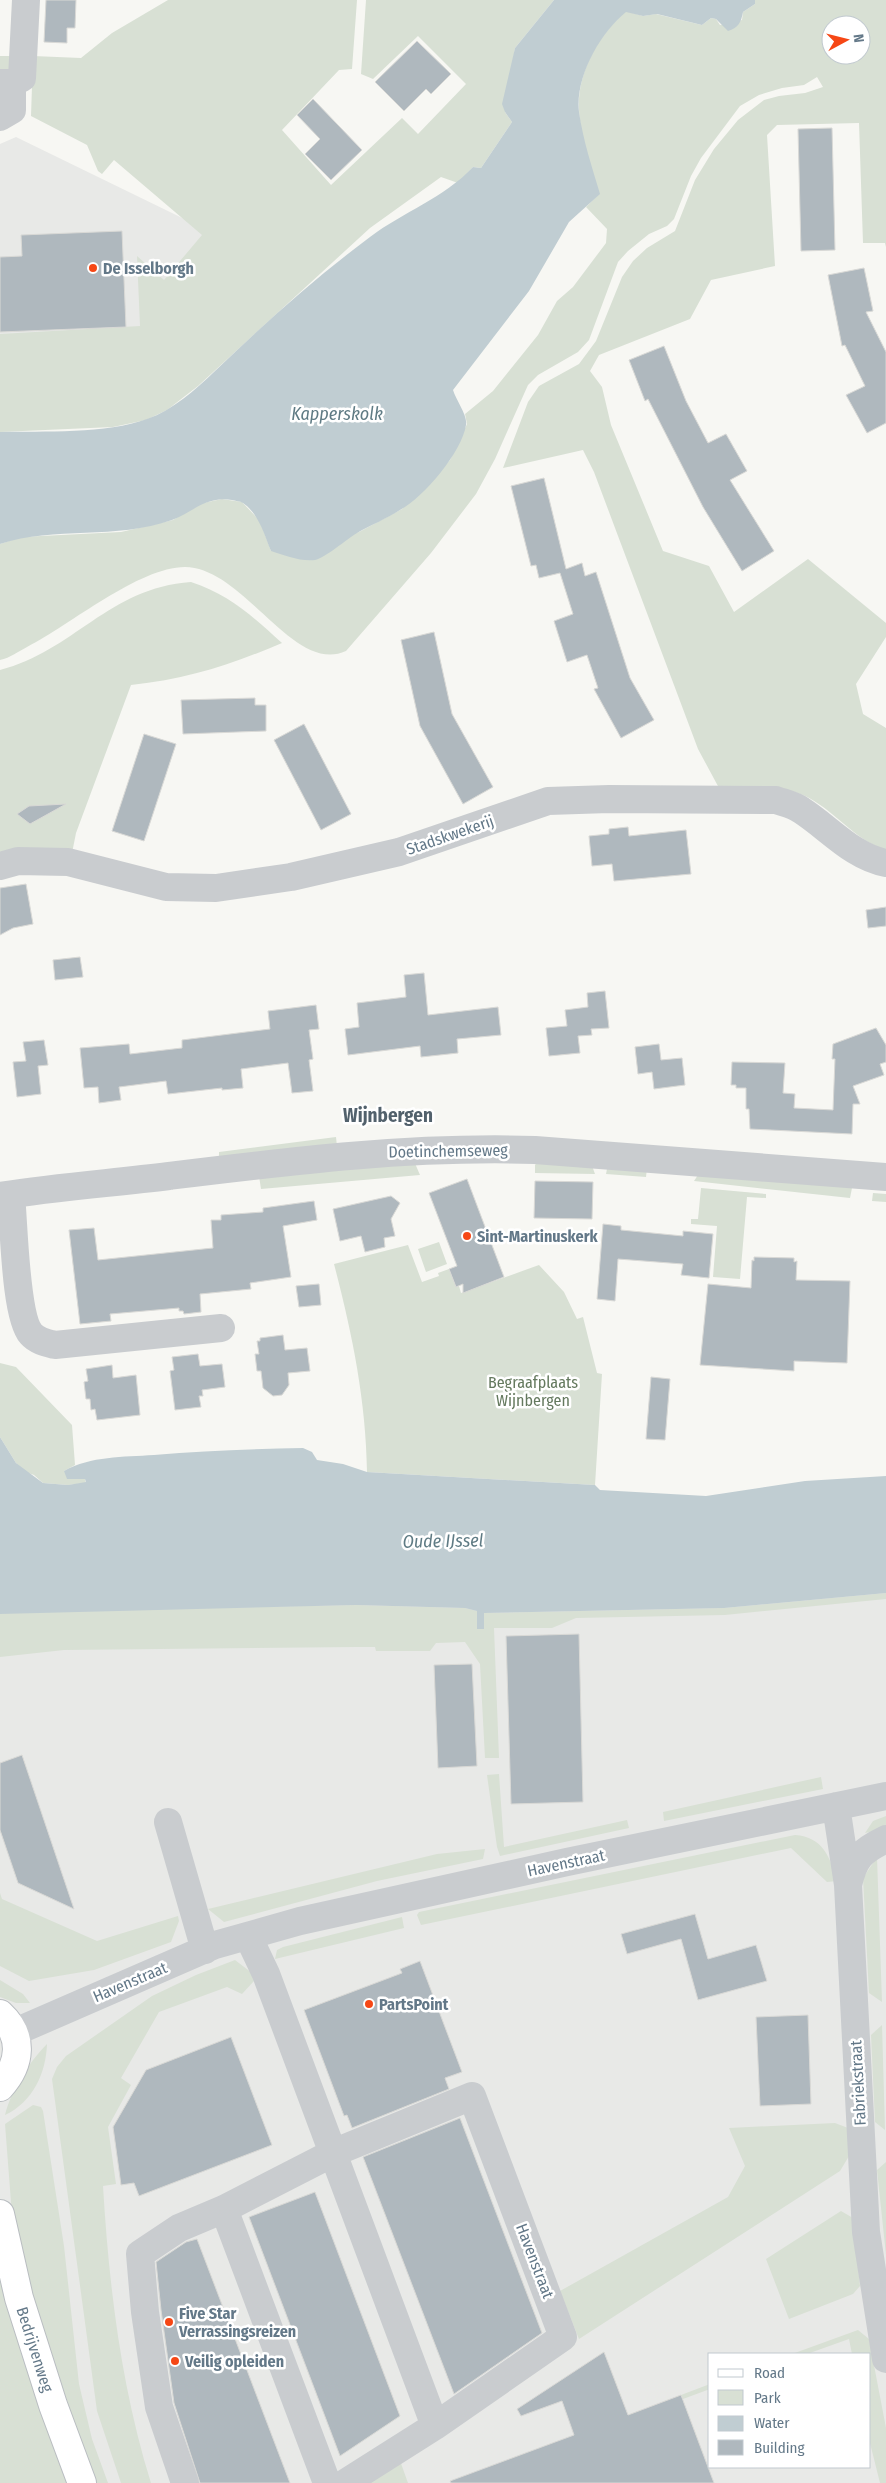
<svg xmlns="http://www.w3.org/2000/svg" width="886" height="2483" font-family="'Fira Sans Condensed',sans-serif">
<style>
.built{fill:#e8e9e7;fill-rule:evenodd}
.green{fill:#d8e0d4;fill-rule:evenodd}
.water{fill:#c0cdd2}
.building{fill:#afb8be;stroke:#d9d9d6}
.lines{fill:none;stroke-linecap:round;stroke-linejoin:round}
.major-casing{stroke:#b9bdc1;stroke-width:30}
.minor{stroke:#c9cccf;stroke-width:28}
.major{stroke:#fff;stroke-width:28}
.poi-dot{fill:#f64715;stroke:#fff;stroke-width:2}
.labels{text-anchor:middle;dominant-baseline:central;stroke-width:5;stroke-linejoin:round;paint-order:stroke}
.poi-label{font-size:16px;font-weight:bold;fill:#637888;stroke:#fff;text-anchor:start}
.street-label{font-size:16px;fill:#637888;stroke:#fff}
.park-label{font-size:16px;fill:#64795e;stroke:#fff}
.water-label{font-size:18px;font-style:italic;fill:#5f7b84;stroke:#fff}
.quarter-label{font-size:19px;font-weight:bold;fill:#52616c;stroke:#fff}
</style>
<rect width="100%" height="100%" fill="#f7f7f3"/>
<!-- built -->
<path class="built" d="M16,137L211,232L169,328L0,432V144Z
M886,1527V2483H0V1545ZM710,2354H870V2467H710Z"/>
<!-- green -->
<path class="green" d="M168,0H357L352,69L339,70L282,130L331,185L402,118L418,134L466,84L418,36L373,79L361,74L366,0H554L515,48L505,112L512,122L481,168L473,167L458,183L441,177L370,228L198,386L167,410L146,420L113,427L0,432V334L140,326L137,256L164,280L202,235L114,160L102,174L98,171L87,145L31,116L33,56L81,58L112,33Z
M755,0H886V247L885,243H863L859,123L777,125L767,135L775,266L711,280L690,319L599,355L590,371L602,387L611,425L663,551L709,566L734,612L808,559L886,623V637L856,684L863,714L886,728V850C854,840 834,809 803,795C778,784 746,789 719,788L698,749L594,472L583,450L503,468L528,402L539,386L579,364L596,341L622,277L633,261L647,248L675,231L695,180L714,149L738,120L764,100L779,96L805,93L823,87L817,77L804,85L782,88L759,95L740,106L701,158L691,176L674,219L667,226L649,234L628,251L618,262L589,340L578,352L538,375L528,385L495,459L476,494L431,553L346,651C293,675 245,568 185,567C139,567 70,625 27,647C19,651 10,658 0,660V544L21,537L121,532L173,520L198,504L222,499L242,502L260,521L271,551L359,532L402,509L450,460L467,424L465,414L493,391L538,335L557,301L573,287L606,243L607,229L586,207L599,194C592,169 580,136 579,110C577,73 598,35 626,11L643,16L656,14L702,25L711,18L716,19L720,25L742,20L743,12L755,4ZM831,25H861V55H831Z
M0,56H17V64L0,75Z
M191,582C230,595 252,616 282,643C230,665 188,679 131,685L76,833L72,853L0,855V670C74,651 108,588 191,582Z
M336,1137L337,1146L219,1160V1152Z
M539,1160L591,1163L595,1174L535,1173V1165Z
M414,1161L420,1175L261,1189L259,1176Z
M647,1168L646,1177L606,1174L607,1169Z
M700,1172L853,1183L850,1198L694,1181Z
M701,1188L766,1194V1198L747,1197L740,1279L713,1277L717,1226L691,1224V1219H698Z
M873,1193L886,1194V1202L872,1201Z
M439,1242L447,1264L426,1272L418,1249Z
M408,1245L422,1282L439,1276L438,1273L449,1269L456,1287L459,1286L461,1293L539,1265L564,1292L577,1319L583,1317L597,1373L602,1374L595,1485L367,1472C366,1400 352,1333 334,1264Z
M0,1363L16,1367L72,1425L75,1465L64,1471L85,1479L86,1483L68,1485L43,1483L34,1475L23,1471L16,1463L0,1437Z
M886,1593V1599L725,1615L576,1618L552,1628H494L499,1758H485L480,1664L465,1642L436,1643L430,1651H376L375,1647H356L64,1650L0,1657V1614L12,1612L356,1605L465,1608L477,1611V1628L484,1629V1613L724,1608Z
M499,1774L504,1847L627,1820L629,1828L500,1856L497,1847L487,1775Z
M821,1777L823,1789L664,1821L663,1812Z
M886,1816V1828L865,1833L873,1821Z
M795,1835C823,1837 830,1857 837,1881L827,1882L791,1848L421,1925L417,1915L419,1912Z
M485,1849L483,1859L377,1881L224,1922L208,1909L437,1854Z
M877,1857L882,2002L869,1993L863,1878Z
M0,1893L2,1899L97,1941L178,1916L179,1921L171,1942L94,1970L29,1981L0,1966Z
M402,1917L404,1928L275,1959L277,1950L283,1947Z
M235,1960L252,1973L254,1981L242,1994L227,1987L159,2012L121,2078L131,2085L108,2127L116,2184L103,2186C109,2286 121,2387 151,2483H121L97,2411L52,2079L57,2067L66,2056L152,1996L196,1975Z
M0,1980L23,1994L30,2003H16L0,1997Z
M882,2025L885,2130L875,2122L871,2035Z
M47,2044C46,2073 33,2102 5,2115C11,2091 29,2062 47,2044Z
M33,2105L41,2107L43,2111L64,2246L79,2384L92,2439L108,2483H94L21,2261L12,2215L5,2124Z
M835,2123L848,2128L849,2156L840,2171L579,2339L560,2291L728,2197L745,2166L729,2128Z
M886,2162V2255L877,2170Z
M841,2211L853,2218L860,2286L853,2294L789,2319L766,2259Z
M0,2273L67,2483H0Z
M858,2330L869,2339L886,2428V2483H880L870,2443V2354H852L849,2339L807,2354H792Z
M710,2384V2389L683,2399L681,2395Z
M398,2455L408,2483H358Z"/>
<!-- water -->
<path class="water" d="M554,0H755V4L743,12C741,23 738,28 728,31L716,19L711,18L702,25L657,14L643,16L626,12C600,33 575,77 579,112C583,140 592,167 600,194L569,222L529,291L453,390C456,400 468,416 466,425C462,452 424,497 400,510C386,519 371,525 357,533C347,539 325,558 315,560C301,562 284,555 271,551C264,534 259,514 243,503C240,501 235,501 232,500C205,496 194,512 172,520C116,540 55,526 0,544V432C43,431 107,434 147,419C173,410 195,390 215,371C264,324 315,278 370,237C403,212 444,198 473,167L481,168L512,122L505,112L502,104L515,48Z
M0,1437L16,1463L43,1483L68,1485L86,1482L85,1479H67L64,1471C91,1456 123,1457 154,1455C203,1451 253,1449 303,1448L312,1452L317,1460L343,1464L367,1472L595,1485L600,1490L706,1496L805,1481L886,1476V1593L724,1608L484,1613V1629H477V1611L465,1608L356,1605L0,1614Z"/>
<!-- building -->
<path class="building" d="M46,0H76L75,28H67V43L44,42Z
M417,41L451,74L431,94L426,89L404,111L375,82Z
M313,99L362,150L331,180L305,154L320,139L297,115Z
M832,128L835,250L801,251L798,129Z
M122,231L126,327L0,332V257L22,256L21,235Z
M864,268L873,311L866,312L886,352V423L867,433L846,395L865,386L845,345L842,346L828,275Z
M664,346L686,401L708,443L726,434L747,471L730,480L774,551L742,571L703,507L648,399L645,401L629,360Z
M544,478L566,569L582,563L585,576L596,572L630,678L654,720L621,738L594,689L598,688L587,655L567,662L554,621L573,614L560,573L539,578L536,565L531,566L511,486Z
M434,632L452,714L493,787L463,804L420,726L401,640Z
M255,698V705H266V731L183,734L181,700Z
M304,724L351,814L321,830L274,740Z
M144,734L176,744L144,841L112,831Z
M66,804L30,824L17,814L29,806Z
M628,827L629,836L686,830L691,874L614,881L612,864L592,866L589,836L609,834V829Z
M26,884L33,924L13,928L0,935V888Z
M886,907V926L868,928L866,910Z
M80,957L83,977L55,980L53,960Z
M424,973L428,1015L498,1007L501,1035L457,1039L458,1053L421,1057L420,1046L348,1055L345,1029L359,1027L357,1003L406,997L404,975Z
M605,991L609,1028L591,1029L592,1035L578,1036L580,1053L549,1056L546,1028L567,1026L565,1010L588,1007L587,993Z
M316,1005L319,1029L309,1030L313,1059L309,1060L313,1091L292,1093L288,1063L241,1069L243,1088L222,1090V1088L168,1094L166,1081L119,1087L121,1100L99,1103L98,1087L84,1088L80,1048L129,1044L130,1054L182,1048V1040L270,1029L268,1011Z
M876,1028L886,1045V1062L880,1064L884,1075L853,1086L860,1104H853L852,1134L750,1129L749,1109H746V1088H736V1085H731L732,1062L785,1063L783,1093L795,1094L794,1108L833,1110L835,1059H832L833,1044Z
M44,1040L48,1065L38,1066L41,1094L17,1097L13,1062L26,1061L23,1042Z
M659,1044L661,1060L682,1058L685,1085L654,1089L652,1072L638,1074L635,1047Z
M467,1179L504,1277L463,1293V1284L456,1287L449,1269L457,1266L429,1193Z
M535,1181L593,1182L592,1219L534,1218Z
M391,1196L400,1203L391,1219L395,1236L384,1238L385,1247L365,1252L361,1236L340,1241L333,1209Z
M314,1201L317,1220L283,1226L291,1277L250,1283L251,1289L200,1294L201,1312L184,1314L183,1311H179V1308L110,1314L111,1321L80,1324L69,1230L94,1228L98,1260L213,1248L211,1220H221V1215L263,1212V1208Z
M603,1224L621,1226V1230L683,1236V1231L713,1234L709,1278L681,1275L683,1264L618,1259L615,1301L597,1299Z
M754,1257L794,1258V1262L797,1261L796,1280L850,1281L847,1363L794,1361V1371L700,1365L708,1284L751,1288L752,1260L754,1261Z
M319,1284L321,1305L299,1307L296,1286Z
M283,1335L285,1350L307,1348L310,1371L288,1373L289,1385L282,1395L273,1396L263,1388L261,1371H257L255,1354H259L257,1341H260V1338Z
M198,1354L200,1366L222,1364L225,1387L202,1390L203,1396H199L201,1407L175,1410L170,1371L174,1370L172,1357Z
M112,1365L113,1378L136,1375L140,1415L97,1420L95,1409L91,1410L90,1399H86L84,1382L88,1381L86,1369Z
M651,1377L670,1379L665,1440L646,1439Z
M579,1634L583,1802L511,1804L506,1636Z
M472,1664L477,1766L438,1768L434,1665Z
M22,1755L74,1909L18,1883L0,1830V1763Z
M695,1914L708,1959L756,1945L767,1981L698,2000L681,1939L627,1954L621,1934Z
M420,1961L462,2072L445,2078L449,2089L352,2128L347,2115L344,2116L304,2010L402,1973L400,1969Z
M808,2015L811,2104L760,2106L756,2017Z
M231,2037L272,2145L139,2196L134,2183L121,2185L113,2127L146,2070Z
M460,2118L542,2333L454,2394L363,2157Z
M315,2192L400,2416L340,2456L249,2217Z
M197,2239L290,2483H200L174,2403L161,2310L156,2262L186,2242Z
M604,2352L628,2415L681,2395L714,2483H451L450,2481L574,2435L562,2401L521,2416L517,2409Z"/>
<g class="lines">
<defs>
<g id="major">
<path d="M0,2014C24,2036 21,2064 0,2087"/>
<path id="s1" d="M0,2214L19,2298L53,2405L82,2483"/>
</g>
</defs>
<!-- major casing -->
<use href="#major" class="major-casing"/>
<!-- minor -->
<path class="minor" d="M0,83H12V110L0,117
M12,83L22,78L26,0
M0,866L18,861L68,862L166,887L216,888L291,877L399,852L548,801L609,799L776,800C784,803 794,805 801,810C829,828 853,857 886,863
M11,1195C14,1223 15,1316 31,1334C37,1341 47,1343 55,1345L221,1328
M0,1196C56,1187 113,1183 169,1176C291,1161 412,1146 535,1150L886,1177
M836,1806L848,1885L866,2232L886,2359
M168,1822L205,1950
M848,1885C854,1858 861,1851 886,1839
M248,1936L266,1974L435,2426
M15,2032L215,1945L300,1921L567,1862L886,1796
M224,2209L327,2483
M185,2483L159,2407L145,2312L140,2254L179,2228L224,2209L333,2153L472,2096L563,2337L435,2426L345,2483"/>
<!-- major -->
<use href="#major" class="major"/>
</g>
<!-- markers -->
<g class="poi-dot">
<circle cx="93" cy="268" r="5"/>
<circle cx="467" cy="1236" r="5"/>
<circle cx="369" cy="2004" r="5"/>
<circle cx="169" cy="2322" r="5"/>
<circle cx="175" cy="2361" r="5"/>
</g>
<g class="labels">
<!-- poi labels -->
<g class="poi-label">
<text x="103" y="268">De Isselborgh</text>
<text x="477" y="1236">Sint-Martinuskerk</text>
<text x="379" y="2004">PartsPoint</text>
<text x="179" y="2313">Five Star<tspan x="179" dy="18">Verrassingsreizen</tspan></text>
<text x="185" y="2361">Veilig opleiden</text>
</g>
<!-- street labels -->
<g class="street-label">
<text transform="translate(450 835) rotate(-19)">Stadskwekerij</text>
<text transform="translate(448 1151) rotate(-1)">Doetinchemseweg</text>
<text transform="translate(566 1863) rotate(-12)">Havenstraat</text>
<text transform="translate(130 1982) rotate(-23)">Havenstraat</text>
<text transform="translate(858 2083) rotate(-93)">Fabriekstraat</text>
<text transform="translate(535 2261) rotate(69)">Havenstraat</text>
<text stroke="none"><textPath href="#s1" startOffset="140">Bedrijvenweg</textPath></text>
</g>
<!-- park labels -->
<g class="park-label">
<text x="533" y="1382">Begraafplaats<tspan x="533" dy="18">Wijnbergen</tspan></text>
</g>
<!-- water labels -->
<g class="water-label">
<text x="337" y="414">Kapperskolk</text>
<text transform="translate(443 1541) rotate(-1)">Oude IJssel</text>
</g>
<!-- quarter labels -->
<g class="quarter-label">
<text x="388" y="1115">Wijnbergen</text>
</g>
</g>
<!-- legend -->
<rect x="708" y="2353" width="162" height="115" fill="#ffffff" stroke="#c1c9cf"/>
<rect x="718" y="2369" width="25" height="8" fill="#ffffff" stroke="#c1c9cf"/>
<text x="754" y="2378" font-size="15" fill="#637888">Road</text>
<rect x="718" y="2390" width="25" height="15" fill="#d8e0d4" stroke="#c1c9cf"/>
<text x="754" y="2403" font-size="15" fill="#637888">Park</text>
<rect x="718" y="2416" width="25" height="15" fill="#c0cdd2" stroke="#c1c9cf"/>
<text x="754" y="2428" font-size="15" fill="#637888">Water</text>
<rect x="718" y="2440" width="25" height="15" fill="#afb8be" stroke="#c1c9cf"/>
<text x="754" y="2453" font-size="15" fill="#637888">Building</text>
<!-- north arrow -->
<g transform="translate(846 40) rotate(83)"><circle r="24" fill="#ffffff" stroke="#c1c9cf"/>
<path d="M0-4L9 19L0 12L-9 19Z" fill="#f64715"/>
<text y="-8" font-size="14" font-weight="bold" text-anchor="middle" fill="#637888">N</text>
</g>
</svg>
